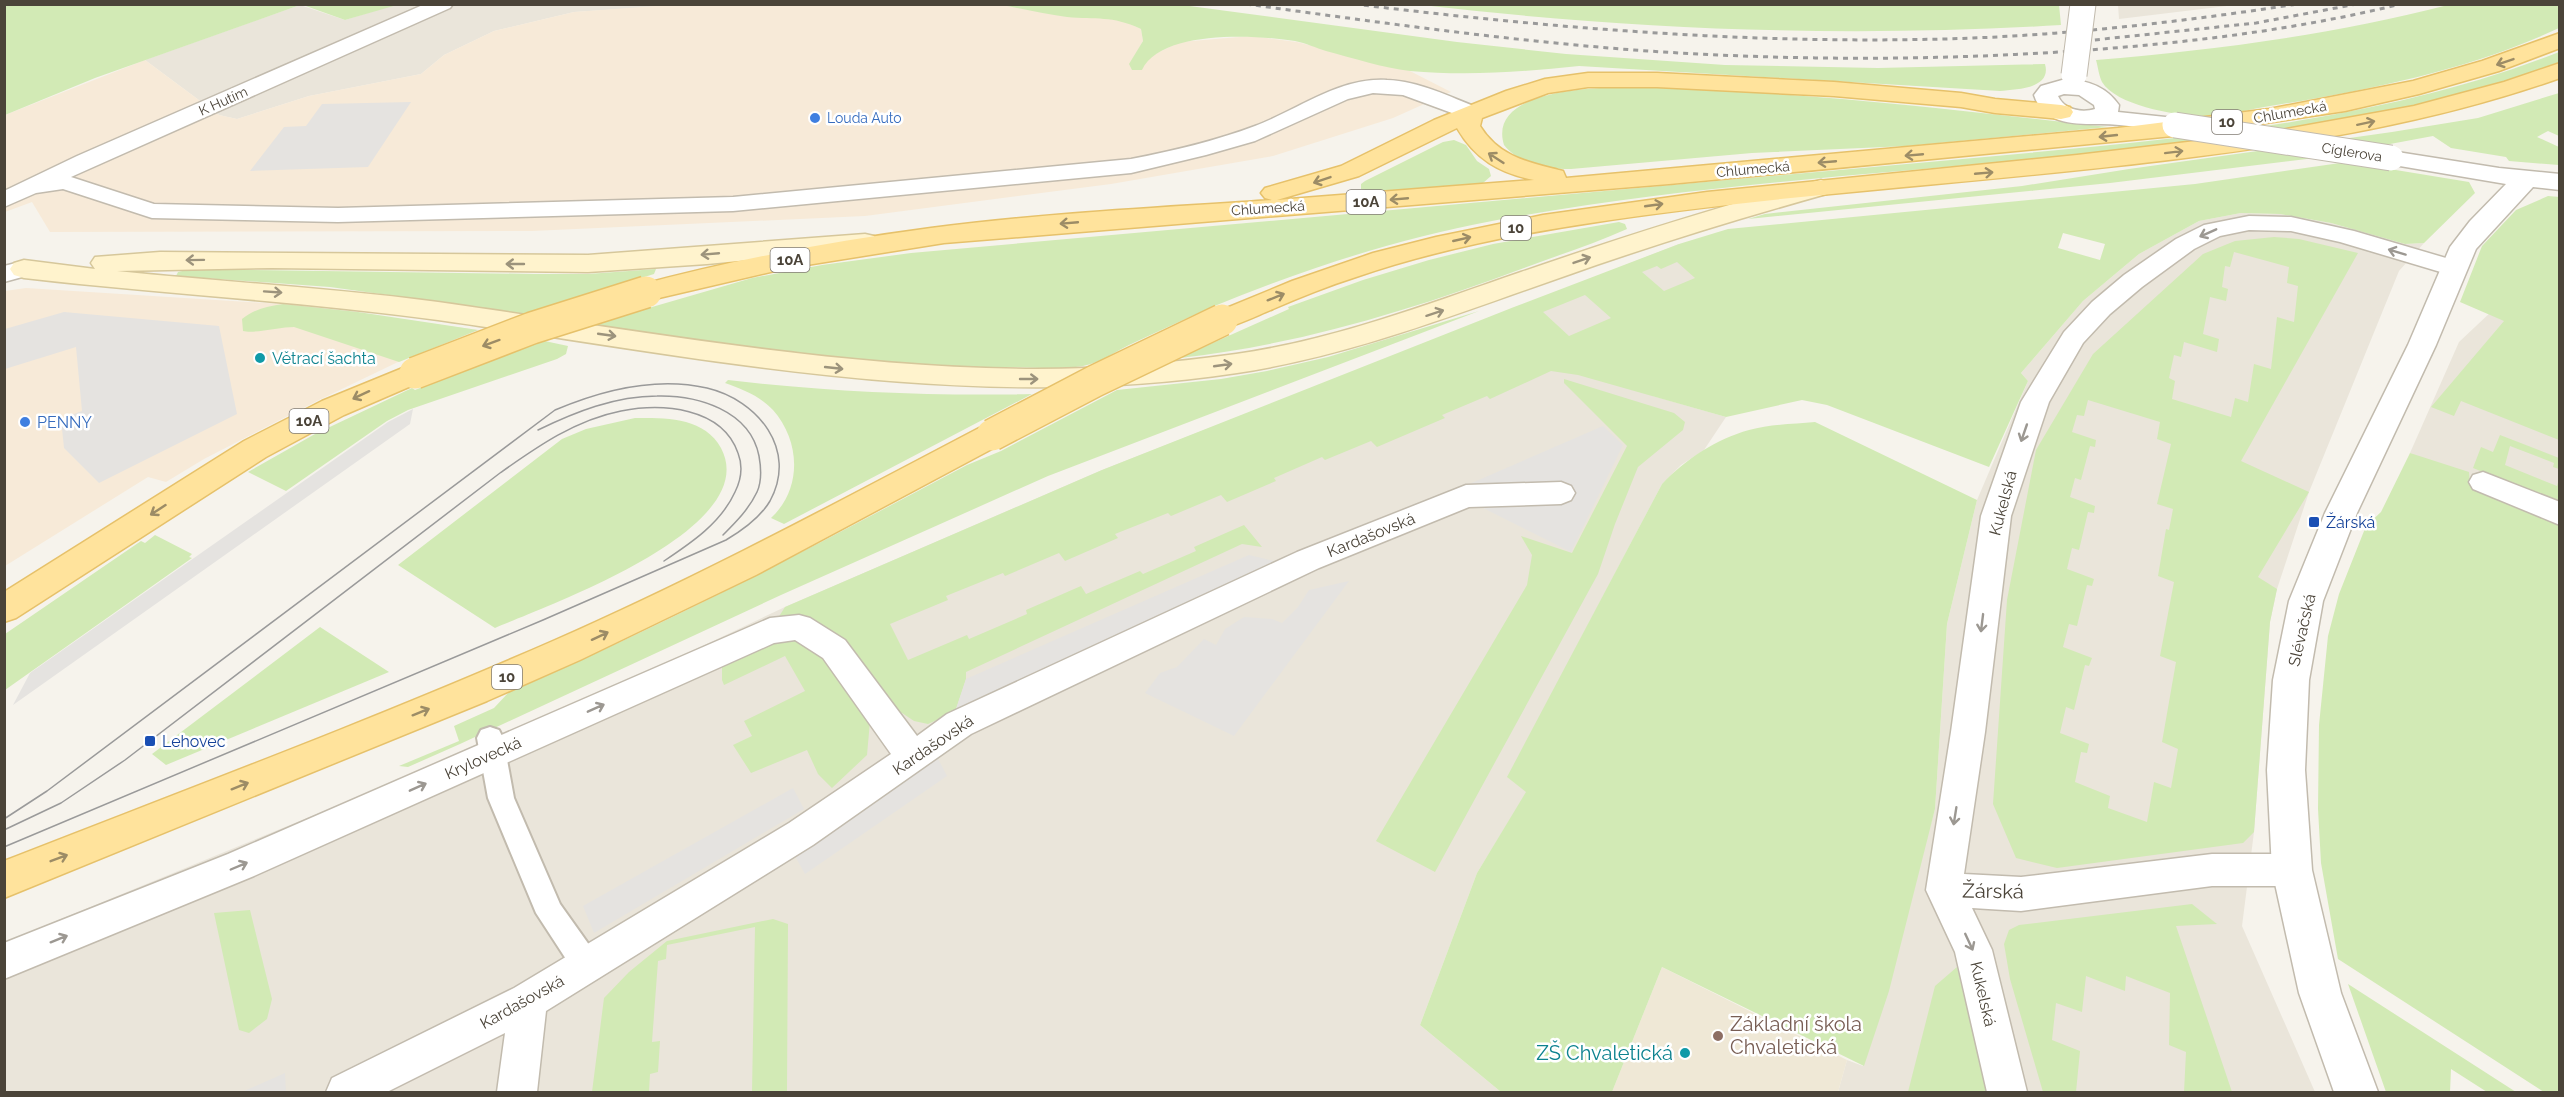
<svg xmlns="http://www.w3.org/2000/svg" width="2564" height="1097" font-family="Raleway,sans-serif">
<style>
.residential{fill:#eae5da}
.commercial{fill:#f7ead8}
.education{fill:#efe8d6}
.green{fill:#d2eab5;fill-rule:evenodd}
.parking{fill:#e5e3e0}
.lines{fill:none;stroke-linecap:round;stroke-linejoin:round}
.pedestrian-casing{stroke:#c2bbae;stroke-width:4}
.minor-casing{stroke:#c2bbae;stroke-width:3}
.tertiary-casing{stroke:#c2bbae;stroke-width:3}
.secondary-casing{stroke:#d6c79b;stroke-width:3}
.primary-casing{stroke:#e6c16a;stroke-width:3}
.pedestrian{fill:#fff;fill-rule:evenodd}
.minor{fill:#fff;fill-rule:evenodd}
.tertiary{fill:#fff;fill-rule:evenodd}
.secondary{fill:#fff3cd;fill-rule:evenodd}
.primary{fill:#ffe39c;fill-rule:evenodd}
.tram{stroke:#9a9a9a;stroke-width:1.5}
.rail{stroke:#9a9a9a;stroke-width:3;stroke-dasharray:5 5;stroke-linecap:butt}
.tertiary-bridge-casing{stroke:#c2bbae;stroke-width:27;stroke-linecap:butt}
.primary-bridge-casing{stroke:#e6c16a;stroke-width:34;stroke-linecap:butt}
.tertiary-bridge{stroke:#fff;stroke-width:25}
.primary-bridge{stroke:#ffe39c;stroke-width:31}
.oneway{stroke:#9c8c66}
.oneway2{stroke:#9c9892}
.oneway3{stroke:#9c937c}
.shop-dot{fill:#3f7fe0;stroke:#fff;stroke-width:2}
.culture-dot{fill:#0f9aa8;stroke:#fff;stroke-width:2}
.transit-dot{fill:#1a4fb4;stroke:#fff;stroke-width:2}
.education-dot{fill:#8d6e63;stroke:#fff;stroke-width:2}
.labels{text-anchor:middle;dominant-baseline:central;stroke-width:5;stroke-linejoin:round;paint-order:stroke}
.far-street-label{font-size:14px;fill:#4b4439;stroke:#fff}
.far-shop-label{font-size:14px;fill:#366cbe;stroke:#fff;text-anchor:start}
.shield{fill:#fff;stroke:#817c74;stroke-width:1.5}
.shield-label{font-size:15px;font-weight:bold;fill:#4b4439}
.culture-label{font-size:16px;fill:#0d838f;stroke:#fff;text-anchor:start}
.shop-label{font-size:16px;fill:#366cbe;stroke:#fff;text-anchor:start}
.street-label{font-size:16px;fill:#4b4439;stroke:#fff}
.transit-label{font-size:16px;fill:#164399;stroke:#fff;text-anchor:start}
.near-street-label{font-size:20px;fill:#4b4439;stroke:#fff}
.near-education-label{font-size:20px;fill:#785e54;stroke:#fff;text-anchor:start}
.near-culture-label{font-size:20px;fill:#0d838f;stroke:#fff;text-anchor:end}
</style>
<rect width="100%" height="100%" fill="#f6f3ec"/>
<!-- residential -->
<path class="residential" d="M397,4L487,6L683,5L574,12L494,31L444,55L421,74L309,96L237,119L219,115L145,60L300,5L345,20Z
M2118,5V4L2235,5L2119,19Z
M2241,213L2280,214L2331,223L2405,244L2424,243L2399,271L2309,492L2277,589L2270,622L2254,832L2242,926L2315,1092H1838L1847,1060L1863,1066L1935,809L1947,624L1977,500L2028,381L2021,373L2083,301L2139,254L2199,221Z
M1679,244L1754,306L1653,396L1726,417L1704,450L1681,465L1662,484L1508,777L1527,792L1477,873L1420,1025L1501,1092H5V942L541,722L785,607L1102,470Z
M2559,248V523L2470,485L2410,453L2459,342Z"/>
<!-- commercial -->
<path class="commercial" d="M683,4L1002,5L1070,17H1104L1124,21L1141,29L1143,41L1130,64L1146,62L1153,55L1180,42L1251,36L1297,42L1408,70L1451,92L1393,118L1273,156L1111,184L865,216L532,231L50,232L32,202L5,212V115L145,60L219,115L237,119L309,96L421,74L444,55L494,31L574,12Z
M26,288L297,305L478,330L398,362L317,401L204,459L166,482L148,477L5,566V291Z"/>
<!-- education -->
<path class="education" d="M1662,967L1847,1060L1838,1092H1612Z"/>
<!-- green -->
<path class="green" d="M5,4H300V5L95,78L5,115Z
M303,5H397L345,20Z
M1002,5H1182L1457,42L1566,54L1725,65L1878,68L2045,64C2052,89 2017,89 2000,91L1579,66C1523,72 1467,76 1410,71C1383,68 1353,58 1326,51C1316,48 1306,43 1295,41C1258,35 1161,29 1142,70H1132L1129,64L1143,41L1141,29C1111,15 1097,20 1067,17C1045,14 1023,9 1002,5Z
M2059,5L2061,25C1847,38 1635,30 1422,5Z
M2448,5H2559V28C2469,70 2369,90 2270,106C2249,109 2219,118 2198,116C2173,115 2116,105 2102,82C2099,76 2098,67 2096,60C2215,50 2332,35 2448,5Z
M2559,52V62C2450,106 2331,123 2215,139C1975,171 1730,176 1492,221C1396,239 1302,270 1212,307C1184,319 1157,332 1129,345C1115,352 1099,363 1083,366C1059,370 1027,367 1002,367C865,369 726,346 590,325L752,278L822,265L911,253L1985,157C2175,139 2381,123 2559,52Z
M1627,87C1789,90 1948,109 2108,127L1907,146L1752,153L1571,169C1546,169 1520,165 1504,145C1487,89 1594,88 1627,87Z
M2559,93V136L2548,131L2537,137L2559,147V165L2509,161L2506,157L2451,148L2433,136L2315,158L2110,183L1748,219L1765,214L2022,186L2129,169L2392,132L2478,118Z
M1454,140L1466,145L1477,161L1489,169L1491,176L1483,183L1374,192L1361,189V184L1365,181L1443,142Z
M2347,162L2469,182L2475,193L2424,243L2405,244L2331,223L2280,214L2241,213L2199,221L2139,254L2083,301L2021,373L2028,381L1989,467L1827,405L1802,400L1726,417L1578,375L1551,371L1490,399L1487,396L1442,415L1445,418L1377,447L1371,441L1325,460L1322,457L1274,478L1276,481L1227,502L1221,495L1171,516L1168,513L1115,534L1118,538L1065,561L1059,553L1005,576L1003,573L946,596L948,600L890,624L908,660L967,635L969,639L1027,614L1026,610L1081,586L1086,594L1140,571L1143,574L1196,551L1194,547L1244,525L1262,547L1242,544L966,672V679L955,712L928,724L914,721L902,713L883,716L869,677L778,618L785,607L1102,470L1514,307L1679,244L1728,229L2195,184ZM2063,233L2105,244L2100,260L2058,248ZM1677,262L1695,278L1664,291L1642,272L1657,266L1661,269ZM1585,295L1611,318L1569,336L1543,312Z
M2548,196L2560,197L2559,440L2461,401L2454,416L2431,407L2504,321L2460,302L2482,246L2516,210Z
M1619,222L1625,224L1627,229C1594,244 1558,255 1524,268C1412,310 1298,345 1179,358L1289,309L1288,307L1363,280L1429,260L1493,244Z
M2274,237L2299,239L2358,253L2241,461L2309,492L2258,577L2277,589L2270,622L2254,832L2243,843L2057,868L2016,858L1993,804L2007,600L2036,450L2093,354L2203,254L2235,241ZM2234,252L2289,267L2287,283L2298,286L2294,322L2277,317L2271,369L2254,364L2248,402L2235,398L2231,417L2172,399L2175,381L2169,378L2174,355L2181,357L2184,342L2217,352L2219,339L2203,334L2210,297L2226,301L2228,289L2222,287L2225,266L2230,267ZM2088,400L2160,422L2157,439L2171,444L2157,504L2173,509L2169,530L2166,529L2158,576L2174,582L2160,656L2176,662L2162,742L2178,749L2171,788L2154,782L2147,822L2108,808L2110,796L2075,782L2081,752L2087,753L2089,744L2060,733L2066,707L2074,710L2085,665L2089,666L2092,658L2063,647L2069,624L2077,626L2087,585L2092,586L2094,579L2067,569L2072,548L2079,550L2088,512L2094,513L2095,506L2070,497L2075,478L2081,480L2090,446L2095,447L2096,440L2072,432L2077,415L2084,416Z
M191,269L534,274H588L656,269L654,274L524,314L330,287L176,276L178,272Z
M283,304L358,312L478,330L399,362L294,327C280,327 254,334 243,331L242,319C254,309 268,306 283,304Z
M1479,311L1048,476L781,595L460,744L408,767L399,766L459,741L454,726L494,708L509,692C666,625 816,545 967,465L1001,451L1117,390L1221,379L1267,371L1328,357Z
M540,340L568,346L566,354L557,359L408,410L387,421L286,491L248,472L315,434L412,388L415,390Z
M1564,379L1674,413L1685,422L1683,430L1638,467L1615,524L1598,574L1435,872L1376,841L1527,585L1532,555L1521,536L1572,553L1627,446L1564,383Z
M728,380C831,392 929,396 1032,394L784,524L771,518C802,489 801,442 773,410C760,396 742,389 725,383Z
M635,418C666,418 704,417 721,448C764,529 546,606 495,628L398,565L562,439L586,429Z
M1815,422L1977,500L1947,624L1935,809L1889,991L1864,1066L1662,967L1612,1092H1501L1420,1025L1477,873L1526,792L1507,777L1662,484C1686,459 1716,439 1749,430C1770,424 1794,424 1815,422Z
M2500,435L2559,458V469L2553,467L2554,463L2510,446L2505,465L2557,486L2559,479V503L2473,468L2481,447L2493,452Z
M2410,453L2469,472L2470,485L2559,523V1092H2544L2338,959L2321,863L2318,809L2319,725L2328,636L2339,594L2366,526L2381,512Z
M155,535L192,554L189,557L192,558L5,690V634L141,541L145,543Z
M320,627L389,672L166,765L152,754Z
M791,636L813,646L844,679L870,721L867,755L832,788L818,774L807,750L751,773L733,745L752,736L744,721L805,691L785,656L724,685L722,680V662Z
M2192,904L2217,924L2176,926L2232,1092H2184L2186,1052L2169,1045L2170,993L2126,976L2125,991L2086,976L2082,1012L2056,1003L2052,1040L2080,1051L2076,1092H2043L2010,979L2004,944L2009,930L2019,925Z
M250,910L272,999L267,1019L249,1033L239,1030L214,913Z
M773,919L788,924L787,1092H752L755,927L667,945L666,959L658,961L652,1042L660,1041L658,1072L650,1074L649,1092H592L604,998L629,972L667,941Z
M1957,967L1988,1092H1908L1935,986Z
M2348,984L2516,1092H2487L2451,1069L2450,1092H2386Z"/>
<!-- parking -->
<path class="parking" d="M411,102L368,167L250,171L284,127L306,126L322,104Z
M64,312L219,326L237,414L99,483L64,448L61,419L82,411L76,347L5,369V329Z
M413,409L410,424L13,705L30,673L388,422Z
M1603,426L1623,445L1571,552L1451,492Z
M1249,555L1278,562L955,712L966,679Z
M1349,581L1234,736L1145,693L1160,673L1177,667L1204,639L1216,645L1225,629L1244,617L1272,619L1282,623L1298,607L1309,590Z
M934,751L947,776L805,874L791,849Z
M793,788L804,809L594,933L583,906Z
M285,1073L286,1092H242Z"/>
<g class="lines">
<defs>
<path id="pedestrian" d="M490,727L499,730L503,738L514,798L560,904L597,956L601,966L597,976L587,979L577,976L536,913L488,798L477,738L481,730Z"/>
<path id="minor" d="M425,4H453L450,8L71,177L154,204L338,208L733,197L1131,159C1173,151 1215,141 1255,126C1298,110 1339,77 1387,80C1419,81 1450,97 1479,108L1482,113L1479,118L1471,120L1403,95L1373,93L1348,99L1255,141L1206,155L1131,173L733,211L338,222L152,218L63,189L36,193L4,207V191L77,156Z
M2249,216L2291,217L2354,231L2463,263L2466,268L2463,273L2454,276L2340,242L2291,231L2249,230L2220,236L2194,249L2142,287L2110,314L2083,343L2049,402L2011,516L1985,732L1964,874L2021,877L2212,854H2292L2305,858L2310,870L2305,882L2292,886H2212L2021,911L1972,908L1992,950L2027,1092H1987L1955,952L1926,890L1951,732L1981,516L2021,402L2064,332L2092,302L2124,275L2176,239L2204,225Z
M24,261L33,264L36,269L33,274L4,282V266Z
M2483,472L2560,502V525L2473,489L2469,482L2473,475Z
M1561,482L1571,486L1575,493L1571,500L1561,504L1469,507L1319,568L971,734L813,845L546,1011L537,1092H497L505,1033L387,1092H326L332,1078L514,988L789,823L891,754L823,658L795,640L774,643L254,876L4,979V943L228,854L770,618L799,615L810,618L845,640L917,736L947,714L1297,552L1456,489L1466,485Z"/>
<path id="tertiary" d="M2062,80C2085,79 2105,85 2119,105L2118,112L2175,118L2184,120L2187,125L2184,130L2175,132C2150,130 2121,123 2096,124C2071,124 2043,123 2034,95L2041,86ZM2064,94L2079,95L2094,105L2095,109C2082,113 2064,110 2058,96Z
M2391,151L2499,168L2560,174V190L2533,187L2476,249L2436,345L2357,513L2323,601L2309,680L2305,770L2312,870L2341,993L2378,1092H2334L2299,993L2272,870L2267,770L2273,680L2289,601L2325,513L2408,345L2450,247L2470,221L2506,184L2382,163L2379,158L2382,153Z"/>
<path id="secondary" d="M1821,180L1830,183L1834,188L1830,193C1741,218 1652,245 1565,276C1458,313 1350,356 1237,373C967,414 705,358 438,320C301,301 162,294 24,278L14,275L10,269L14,263L24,260L95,269L91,263L95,257L160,252L588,255L865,234L874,236L878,242L874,248L707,264L588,272L272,268L117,271C224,282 332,288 438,302C637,330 835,368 1036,369C1103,369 1170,363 1236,354C1334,340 1428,304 1521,272C1620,238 1719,206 1821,180Z"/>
<path id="primary" d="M2560,33V48L2499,71L2419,94L2345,111L2194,134L1669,184L944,243L788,268L646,301L636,298L632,292L636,286C733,260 832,241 931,228C1044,213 1159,208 1272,200L1265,198L1261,193L1265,188L1341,166L1434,120L1506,91L1545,79L1588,73H1657L1834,82L1961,93L1995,99L2061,105L2070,107L2073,112L2070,117L2061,119L1995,113L1961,107L1834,96L1657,87H1588L1548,93L1482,118L1480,126C1500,158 1529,162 1563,171L1566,178L2118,128L2269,109L2413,81L2482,61ZM1457,128C1475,159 1499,173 1534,180L1277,200L1359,176Z
M2560,63V78C2436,122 2307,143 2177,159C1984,183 1789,193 1597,222C1516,234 1434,250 1356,277C1328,286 1300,297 1273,309C1256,316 1240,324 1222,329L1212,326L1208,320L1212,314L1292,281L1373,253L1436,237L1543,215L1707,192L2077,155L2264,133L2414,106L2504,82Z
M415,363L425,366L430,373L425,380L344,415L266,457L16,618L4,622V592L244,441L322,401Z
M992,424L1003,427L1007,435L1003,443L756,575L580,660L487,701L4,898V861C188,789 373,720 553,641C699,577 840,501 981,427Z"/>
</defs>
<!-- pedestrian casing -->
<use href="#pedestrian" class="pedestrian-casing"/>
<!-- minor casing -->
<use href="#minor" class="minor-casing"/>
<!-- tertiary casing -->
<use href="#tertiary" class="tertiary-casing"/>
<!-- secondary casing -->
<use href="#secondary" class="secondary-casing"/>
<!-- primary casing -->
<use href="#primary" class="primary-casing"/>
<!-- pedestrian -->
<use href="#pedestrian" class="pedestrian"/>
<!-- minor -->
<use href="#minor" class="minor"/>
<!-- tertiary -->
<use href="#tertiary" class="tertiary"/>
<!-- secondary -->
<use href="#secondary" class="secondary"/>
<!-- primary -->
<use href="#primary" class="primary"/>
<!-- tram -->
<path class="tram" d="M538,430C575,412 615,396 657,396C697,395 750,410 759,456C761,467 762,481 757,492C749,509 736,522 723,535
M4,819L47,791L555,410C602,390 655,376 707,388C758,400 798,450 770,501C760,518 743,530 726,540L543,620L4,847
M4,830L61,803L125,760L500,473C537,447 575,420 621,411C662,403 722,407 738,453C743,466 741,480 735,492C721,523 691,543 664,561"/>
<!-- rail -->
<path class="rail" d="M1246,4C1375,22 1504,40 1634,50C1786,61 1938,61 2089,50C2195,42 2299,29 2401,4
M1354,4C1550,28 1745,44 1943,39C2062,36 2180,22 2298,4
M2075,42L2256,23L2357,4"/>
<defs>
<path id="tertiary-bridge" d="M2074,75L2083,4
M2175,125L2391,158"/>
<path id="primary-bridge" d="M415,373L532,328L646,292
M992,435L1095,381L1222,320"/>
</defs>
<!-- tertiary-bridge casing -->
<use href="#tertiary-bridge" class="tertiary-bridge-casing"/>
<!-- primary-bridge casing -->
<use href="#primary-bridge" class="primary-bridge-casing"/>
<!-- tertiary-bridge -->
<use href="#tertiary-bridge" class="tertiary-bridge"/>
<!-- primary-bridge -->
<use href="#primary-bridge" class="primary-bridge"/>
</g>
<!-- one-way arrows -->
<defs><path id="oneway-shaft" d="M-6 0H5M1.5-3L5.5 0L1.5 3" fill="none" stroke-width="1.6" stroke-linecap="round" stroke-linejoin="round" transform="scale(1.5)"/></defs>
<g class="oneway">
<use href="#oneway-shaft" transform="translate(2505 62) rotate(161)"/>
<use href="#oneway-shaft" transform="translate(2366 123) rotate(-12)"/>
<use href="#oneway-shaft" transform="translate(2108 136) rotate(174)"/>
<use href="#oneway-shaft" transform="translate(2174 152) rotate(-7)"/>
<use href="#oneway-shaft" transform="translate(1914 155) rotate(175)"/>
<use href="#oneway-shaft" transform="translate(1496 158) rotate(-147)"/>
<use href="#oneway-shaft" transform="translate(1827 162) rotate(175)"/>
<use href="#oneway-shaft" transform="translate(1984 173) rotate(-5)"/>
<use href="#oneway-shaft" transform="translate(1322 180) rotate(161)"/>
<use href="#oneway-shaft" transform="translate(1399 199) rotate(175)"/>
<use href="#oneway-shaft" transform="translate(1654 205) rotate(-8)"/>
<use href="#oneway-shaft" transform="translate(1069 223) rotate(175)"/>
<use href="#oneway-shaft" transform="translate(1462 239) rotate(-13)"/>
<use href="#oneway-shaft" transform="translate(1276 297) rotate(-22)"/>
<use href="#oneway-shaft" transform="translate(491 343) rotate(160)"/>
<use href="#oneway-shaft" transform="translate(361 395) rotate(155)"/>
<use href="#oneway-shaft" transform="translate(158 510) rotate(147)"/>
<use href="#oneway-shaft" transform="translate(600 636) rotate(-25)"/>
<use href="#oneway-shaft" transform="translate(421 712) rotate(-22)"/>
<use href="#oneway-shaft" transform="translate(240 786) rotate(-22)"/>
<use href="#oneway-shaft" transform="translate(59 858) rotate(-21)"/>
</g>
<g class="oneway2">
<use href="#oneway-shaft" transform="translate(2208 233) rotate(156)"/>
<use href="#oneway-shaft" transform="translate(2397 252) rotate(-163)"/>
<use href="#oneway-shaft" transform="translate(2024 433) rotate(109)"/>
<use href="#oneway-shaft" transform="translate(1982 623) rotate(97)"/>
<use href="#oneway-shaft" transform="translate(596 708) rotate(-24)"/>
<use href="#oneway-shaft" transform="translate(418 787) rotate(-24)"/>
<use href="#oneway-shaft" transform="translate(1955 816) rotate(99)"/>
<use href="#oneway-shaft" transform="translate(239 866) rotate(-23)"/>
<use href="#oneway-shaft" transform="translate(59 939) rotate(-22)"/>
<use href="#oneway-shaft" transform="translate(1969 942) rotate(65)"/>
</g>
<g class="oneway3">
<use href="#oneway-shaft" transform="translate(710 254) rotate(175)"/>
<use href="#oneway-shaft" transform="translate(195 260) rotate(179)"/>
<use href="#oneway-shaft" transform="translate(1582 260) rotate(-19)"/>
<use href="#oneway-shaft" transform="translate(515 264) rotate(-180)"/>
<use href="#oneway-shaft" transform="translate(273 292) rotate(4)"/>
<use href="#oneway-shaft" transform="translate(1435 313) rotate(-18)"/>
<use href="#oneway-shaft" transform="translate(607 335) rotate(8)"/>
<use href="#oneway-shaft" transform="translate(1223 365) rotate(-8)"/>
<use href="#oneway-shaft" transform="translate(834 368) rotate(6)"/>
<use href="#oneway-shaft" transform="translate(1029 379)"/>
</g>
<!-- markers -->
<g class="shop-dot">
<circle cx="815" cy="118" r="6"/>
<circle cx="25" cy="422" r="6"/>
</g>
<g class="culture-dot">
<circle cx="260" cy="358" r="6"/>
<circle cx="1685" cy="1053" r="6"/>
</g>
<g class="transit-dot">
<rect x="2308" y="516" width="12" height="12" rx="3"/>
<rect x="144" y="735" width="12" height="12" rx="3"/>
</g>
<circle class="education-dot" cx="1718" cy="1036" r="6"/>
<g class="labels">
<!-- far-street labels -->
<g class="far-street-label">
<text transform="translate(223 101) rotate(-24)">K Hutím</text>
<text transform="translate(2290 112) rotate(-10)">Chlumecká</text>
<text transform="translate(2352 152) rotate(9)">Cíglerova</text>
<text transform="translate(1753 169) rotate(-5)">Chlumecká</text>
<text transform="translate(1268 208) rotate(-4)">Chlumecká</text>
</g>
<!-- far-shop labels -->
<g class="far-shop-label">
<text x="827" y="118">Louda Auto</text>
</g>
<!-- shield labels -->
<g class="shield">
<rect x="2212" y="110" width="30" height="24" rx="4.5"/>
<rect x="1346.5" y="190" width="39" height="24" rx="4.5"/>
<rect x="1501" y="216" width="30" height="24" rx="4.5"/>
<rect x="770.5" y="248" width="39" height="24" rx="4.5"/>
<rect x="289.5" y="409" width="39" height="24" rx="4.5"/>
<rect x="492" y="665" width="30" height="24" rx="4.5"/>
</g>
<g class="shield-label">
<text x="2227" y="122">10</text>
<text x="1366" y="202">10A</text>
<text x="1516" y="228">10</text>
<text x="790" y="260">10A</text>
<text x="309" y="421">10A</text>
<text x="507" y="677">10</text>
</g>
<!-- culture labels -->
<g class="culture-label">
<text x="272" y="358">Větrací šachta</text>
</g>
<!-- shop labels -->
<g class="shop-label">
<text x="37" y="422">PENNY</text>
</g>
<!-- street labels -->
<g class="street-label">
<text transform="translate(2003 503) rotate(-75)">Kukelská</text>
<text transform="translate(1371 535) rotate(-22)">Kardašovská</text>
<text transform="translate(2302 630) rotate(-77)">Slévačská</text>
<text transform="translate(933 745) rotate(-34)">Kardašovská</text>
<text transform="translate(483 758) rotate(-24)">Krylovecká</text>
<text transform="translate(1983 994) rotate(77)">Kukelská</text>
<text transform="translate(522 1002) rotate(-29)">Kardašovská</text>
</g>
<!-- transit labels -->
<g class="transit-label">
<text x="2326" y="522">Žárská</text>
<text x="162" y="741">Lehovec</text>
</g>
<!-- near-street labels -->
<g class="near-street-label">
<text transform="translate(1993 891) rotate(1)">Žárská</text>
</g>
<!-- near-education labels -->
<g class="near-education-label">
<text x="1730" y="1024">Základní škola<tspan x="1730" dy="23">Chvaletická</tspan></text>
</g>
<!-- near-culture labels -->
<g class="near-culture-label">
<text x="1673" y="1053">ZŠ Chvaletická</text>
</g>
</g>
<!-- border -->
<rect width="2564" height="1097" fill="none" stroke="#4b4439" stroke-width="12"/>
</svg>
